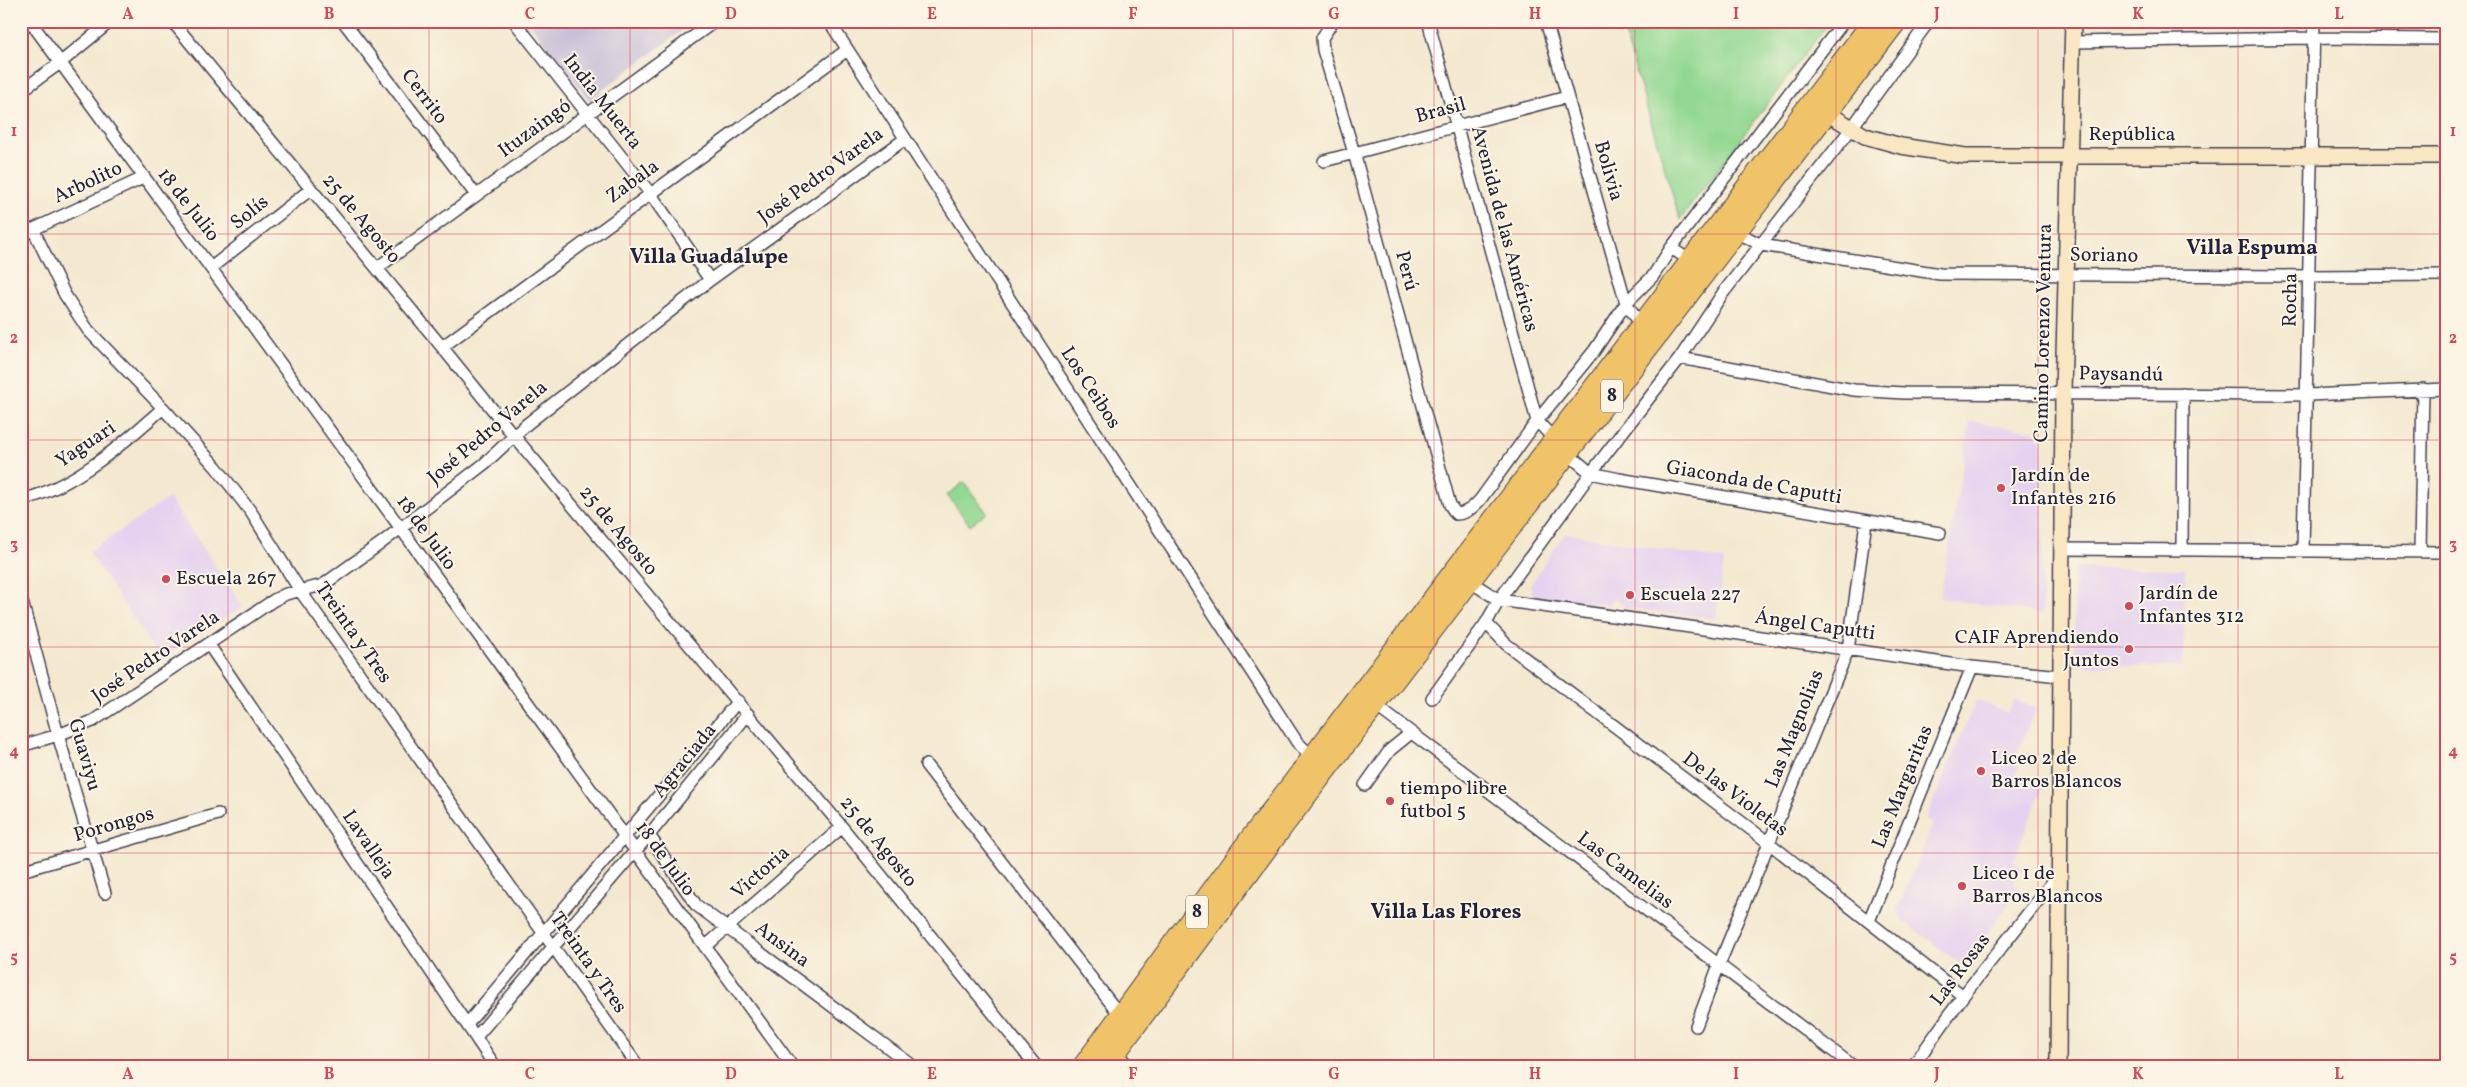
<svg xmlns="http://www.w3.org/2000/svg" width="2467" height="1087" font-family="Vollkorn,serif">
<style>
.built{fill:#e6d2f0}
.industrial{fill:#c8bfd8}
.green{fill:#92d892;stroke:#5a7d66}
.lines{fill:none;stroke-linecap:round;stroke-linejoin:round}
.street-casing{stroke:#424051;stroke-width:14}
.secondary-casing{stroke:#424051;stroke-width:18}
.highway-casing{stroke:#424051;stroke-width:22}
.street{stroke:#fff;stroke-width:11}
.secondary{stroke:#f9e7c3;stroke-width:15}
.highway{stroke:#f0c369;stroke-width:20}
.grid{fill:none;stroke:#d1495b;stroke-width:1;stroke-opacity:0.55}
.poi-dot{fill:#d1495b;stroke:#fcf5e5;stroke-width:2}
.labels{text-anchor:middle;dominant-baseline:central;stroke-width:4;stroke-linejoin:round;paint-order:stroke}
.shield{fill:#fcf5e5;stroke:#63616e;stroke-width:1}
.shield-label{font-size:19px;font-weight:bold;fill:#22223b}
.street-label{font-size:20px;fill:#22223b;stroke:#fcf5e5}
.poi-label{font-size:20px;fill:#22223b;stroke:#fcf5e5;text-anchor:start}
.neighbourhood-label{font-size:21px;font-weight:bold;fill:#22223b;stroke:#fcf5e5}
.neatline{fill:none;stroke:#d1495b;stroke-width:2}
.grid-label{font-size:16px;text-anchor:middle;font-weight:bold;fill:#d1495b}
</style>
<rect width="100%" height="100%" fill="#fcf5e5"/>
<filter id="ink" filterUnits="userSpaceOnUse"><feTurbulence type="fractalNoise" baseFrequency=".02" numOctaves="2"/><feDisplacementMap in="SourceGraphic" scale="10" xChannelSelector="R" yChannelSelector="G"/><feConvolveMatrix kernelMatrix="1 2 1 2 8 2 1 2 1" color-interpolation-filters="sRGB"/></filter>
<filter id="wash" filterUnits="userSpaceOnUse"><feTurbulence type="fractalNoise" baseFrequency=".0096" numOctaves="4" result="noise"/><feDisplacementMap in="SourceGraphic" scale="20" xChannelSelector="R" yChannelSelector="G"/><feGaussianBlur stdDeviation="1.12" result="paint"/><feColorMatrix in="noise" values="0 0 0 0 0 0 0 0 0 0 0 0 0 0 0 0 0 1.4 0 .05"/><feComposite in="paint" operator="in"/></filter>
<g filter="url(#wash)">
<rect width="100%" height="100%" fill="#f4e9d0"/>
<!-- built -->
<path class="built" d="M1970,421L2034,431L2043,443L2042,614L1940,598Z
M169,498L243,606L161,660L89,552Z
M1565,533L1724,560L1716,619L1627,608L1614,597L1608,605L1533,595L1530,585Z
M2075,568L2185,569L2183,667L2074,666Z
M2014,699L2036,708L2013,763L2019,765L2015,776L2043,787L2013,861L2023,868L2013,882L2021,889L1965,961L1959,963L1901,919L1898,909L1933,823L1926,819L1976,700L2008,713Z"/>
<!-- industrial -->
<path class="industrial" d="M528,21H695L589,100Z"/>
<!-- green -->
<path class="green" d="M1621,21H1830L1680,220Z
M964,482L987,513L970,525L947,495Z"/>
</g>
<g filter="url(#ink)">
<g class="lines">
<defs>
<path id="street" d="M30,21C286,368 537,718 792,1066
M172,21L442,347L514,436L842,827L1036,1066
M343,21L476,195
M514,21L650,193L710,280
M829,21L1297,742L1316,761
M1333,21L1322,38L1323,50L1354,153L1450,505L1456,514C1467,514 1473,507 1480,500L1537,421L1594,351L1626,303L1653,276L1671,248L1691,261
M1428,21L1537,421L1555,440
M1546,21L1626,303L1642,326
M2072,42L2314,38L2446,39
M21,91L60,63L111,21
M1324,161L1567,97
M33,229L65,295L88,330L163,408L216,467L251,512L301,592L638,1066
M1737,232L1761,245L1940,274L2310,276L2446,275
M21,235L143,178
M1671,248L1844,21
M212,267L311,189
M377,268L715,21
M442,347L847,50
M1680,358L1854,390L1904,393L2308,395L2446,389
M1568,454L1591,473L1619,479L1940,533
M21,500C73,488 124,443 163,408
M2062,549L2446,552
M2182,550L2183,394
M2303,550L2314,21
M2420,551L2423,389
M1466,579L1499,600L1972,667L2060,676
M21,598L58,735L105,893
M1486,623L1506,644L1769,843L1963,996
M209,645L495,1066
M1432,698L1486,623L1499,600L1591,473L1680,358L1723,293L1851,129L1929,21
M1376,706L1853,1066
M21,746L58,735L93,721L274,600L286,594L323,585L380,544L484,464L527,424L710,280L905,139
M926,765L1120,1015
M1365,785L1390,750L1411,733
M649,835L696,905L913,1066
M21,871L218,814
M1869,921L1972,667
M705,947L842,827
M467,1024L738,701
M1696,1026L1719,965L1848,650L1866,522
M476,1037L649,835L748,714
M1115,1054L1130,1066
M1913,1066L1963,996L2059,874"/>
<path id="secondary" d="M1827,113L1865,136L1901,146L1965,156H2446
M2058,1066L2063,392L2073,21"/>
<path id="highway" d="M1083,1066L1246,844L1873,21
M1106,1066L1285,824L1897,21"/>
</defs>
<!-- street casing -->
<use href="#street" class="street-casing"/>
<!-- secondary casing -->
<use href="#secondary" class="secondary-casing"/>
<!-- highway casing -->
<use href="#highway" class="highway-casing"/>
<!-- street -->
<use href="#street" class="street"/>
<!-- secondary -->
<use href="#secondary" class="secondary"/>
<!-- highway -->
<use href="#highway" class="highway"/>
</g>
</g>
<!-- grid -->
<path class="grid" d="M228,21V1066M429,21V1066M630,21V1066M831,21V1066M1032,21V1066M1233,21V1066M1434,21V1066M1635,21V1066M1836,21V1066M2038,21V1066M2238,21V1066M21,234H2446M21,440H2446M21,647H2446M21,853H2446"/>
<!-- markers -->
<g class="poi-dot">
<circle cx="2001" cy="488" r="5"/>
<circle cx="166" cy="579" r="5"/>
<circle cx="1630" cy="595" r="5"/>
<circle cx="2129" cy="606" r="5"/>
<circle cx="2129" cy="649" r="5"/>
<circle cx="1981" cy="771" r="5"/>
<circle cx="1390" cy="801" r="5"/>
<circle cx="1962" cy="886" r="5"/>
</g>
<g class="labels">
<!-- shield labels -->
<g class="shield">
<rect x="1601" y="379.5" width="22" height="33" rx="4"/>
<rect x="1186" y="895.5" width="22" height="33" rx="4"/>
</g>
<g class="shield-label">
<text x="1612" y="396">8</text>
<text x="1197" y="912">8</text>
</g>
<!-- street labels -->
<g class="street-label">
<text transform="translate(424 97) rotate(53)">Cerrito</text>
<text transform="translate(602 102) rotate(52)">India Muerta</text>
<text transform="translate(1441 111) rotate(-15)">Brasil</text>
<text transform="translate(535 129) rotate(-36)">Ituzaingó</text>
<text x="2132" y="135">República</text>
<text transform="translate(1608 171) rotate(74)">Bolivia</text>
<text transform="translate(821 176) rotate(-36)">José Pedro Varela</text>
<text transform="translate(633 182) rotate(-36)">Zabala</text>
<text transform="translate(88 183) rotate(-25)">Arbolito</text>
<text transform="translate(188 205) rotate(52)">18 de Julio</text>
<text transform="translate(250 213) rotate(-39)">Solís</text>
<text transform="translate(361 219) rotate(50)">25 de Agosto</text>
<text transform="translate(1504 229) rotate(75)">Avenida de las Américas</text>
<text transform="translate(2104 256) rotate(1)">Soriano</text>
<text transform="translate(1406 271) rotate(75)">Perú</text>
<text transform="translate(2291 300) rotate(-89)">Rocha</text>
<text transform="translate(2044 333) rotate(-89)">Camino Lorenzo Ventura</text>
<text transform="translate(2121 375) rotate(1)">Paysandú</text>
<text transform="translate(1090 388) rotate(57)">Los Ceibos</text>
<text transform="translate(488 433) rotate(-40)">José Pedro Varela</text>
<text transform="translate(86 445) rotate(-34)">Yaguari</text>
<text transform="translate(1754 483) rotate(10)">Giaconda de Caputti</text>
<text transform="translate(618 531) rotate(50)">25 de Agosto</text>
<text transform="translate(426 533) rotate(54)">18 de Julio</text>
<text transform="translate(1815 626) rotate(8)">Ángel Caputti</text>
<text transform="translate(353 633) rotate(55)">Treinta y Tres</text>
<text transform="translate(156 657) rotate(-34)">José Pedro Varela</text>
<text transform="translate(1795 729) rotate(-68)">Las Magnolias</text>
<text transform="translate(84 755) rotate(74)">Guaviyu</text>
<text transform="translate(685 761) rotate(-51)">Agraciada</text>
<text transform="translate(1903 787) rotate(-68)">Las Margaritas</text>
<text transform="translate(1735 795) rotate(37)">De las Violetas</text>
<text transform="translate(114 825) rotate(-16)">Porongos</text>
<text transform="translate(878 842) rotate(51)">25 de Agosto</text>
<text transform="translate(368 845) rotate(56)">Lavalleja</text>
<text transform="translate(665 859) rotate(54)">18 de Julio</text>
<text transform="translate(1625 871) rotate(37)">Las Camelias</text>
<text transform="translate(761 873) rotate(-41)">Victoria</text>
<text transform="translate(782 945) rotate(37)">Ansina</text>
<text transform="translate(588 963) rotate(55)">Treinta y Tres</text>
<text transform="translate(1961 970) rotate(-53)">Las Rosas</text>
</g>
<!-- poi labels -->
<g class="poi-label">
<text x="2011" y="476">Jardín de<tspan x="2011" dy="23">Infantes 216</tspan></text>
<text x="176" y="579">Escuela 267</text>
<text x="2139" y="594">Jardín de<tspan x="2139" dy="23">Infantes 312</tspan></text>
<text x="1640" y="595">Escuela 227</text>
<text x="2119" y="638" text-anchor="end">CAIF Aprendiendo<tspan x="2119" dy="23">Juntos</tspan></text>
<text x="1991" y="759">Liceo 2 de<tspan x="1991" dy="23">Barros Blancos</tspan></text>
<text x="1400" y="789">tiempo libre<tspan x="1400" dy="23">futbol 5</tspan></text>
<text x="1972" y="874">Liceo 1 de<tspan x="1972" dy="23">Barros Blancos</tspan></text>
</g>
<!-- neighbourhood labels -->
<g class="neighbourhood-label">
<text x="2252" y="248">Villa Espuma</text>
<text x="709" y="257">Villa Guadalupe</text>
<text x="1446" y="912">Villa Las Flores</text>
</g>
</g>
<!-- margin -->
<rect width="2467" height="1087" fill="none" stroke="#fcf5e5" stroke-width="55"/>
<rect x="28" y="28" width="2412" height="1032" class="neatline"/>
<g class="grid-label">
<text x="128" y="19">A</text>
<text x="329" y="19">B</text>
<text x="530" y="19">C</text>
<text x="731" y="19">D</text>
<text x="932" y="19">E</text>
<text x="1133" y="19">F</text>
<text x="1334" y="19">G</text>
<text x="1535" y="19">H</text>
<text x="1736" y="19">I</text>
<text x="1937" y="19">J</text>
<text x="2138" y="19">K</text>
<text x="2339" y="19">L</text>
<text x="14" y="136">1</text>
<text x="2453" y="136">1</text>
<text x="14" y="343">2</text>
<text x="2453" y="343">2</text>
<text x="14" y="549">3</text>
<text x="2453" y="549">3</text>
<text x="14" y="756">4</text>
<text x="2453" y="756">4</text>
<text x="14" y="962">5</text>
<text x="2453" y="962">5</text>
<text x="128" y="1079">A</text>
<text x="329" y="1079">B</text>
<text x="530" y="1079">C</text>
<text x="731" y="1079">D</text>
<text x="932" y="1079">E</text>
<text x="1133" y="1079">F</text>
<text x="1334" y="1079">G</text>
<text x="1535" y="1079">H</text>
<text x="1736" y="1079">I</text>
<text x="1937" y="1079">J</text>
<text x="2138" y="1079">K</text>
<text x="2339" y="1079">L</text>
</g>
</svg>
